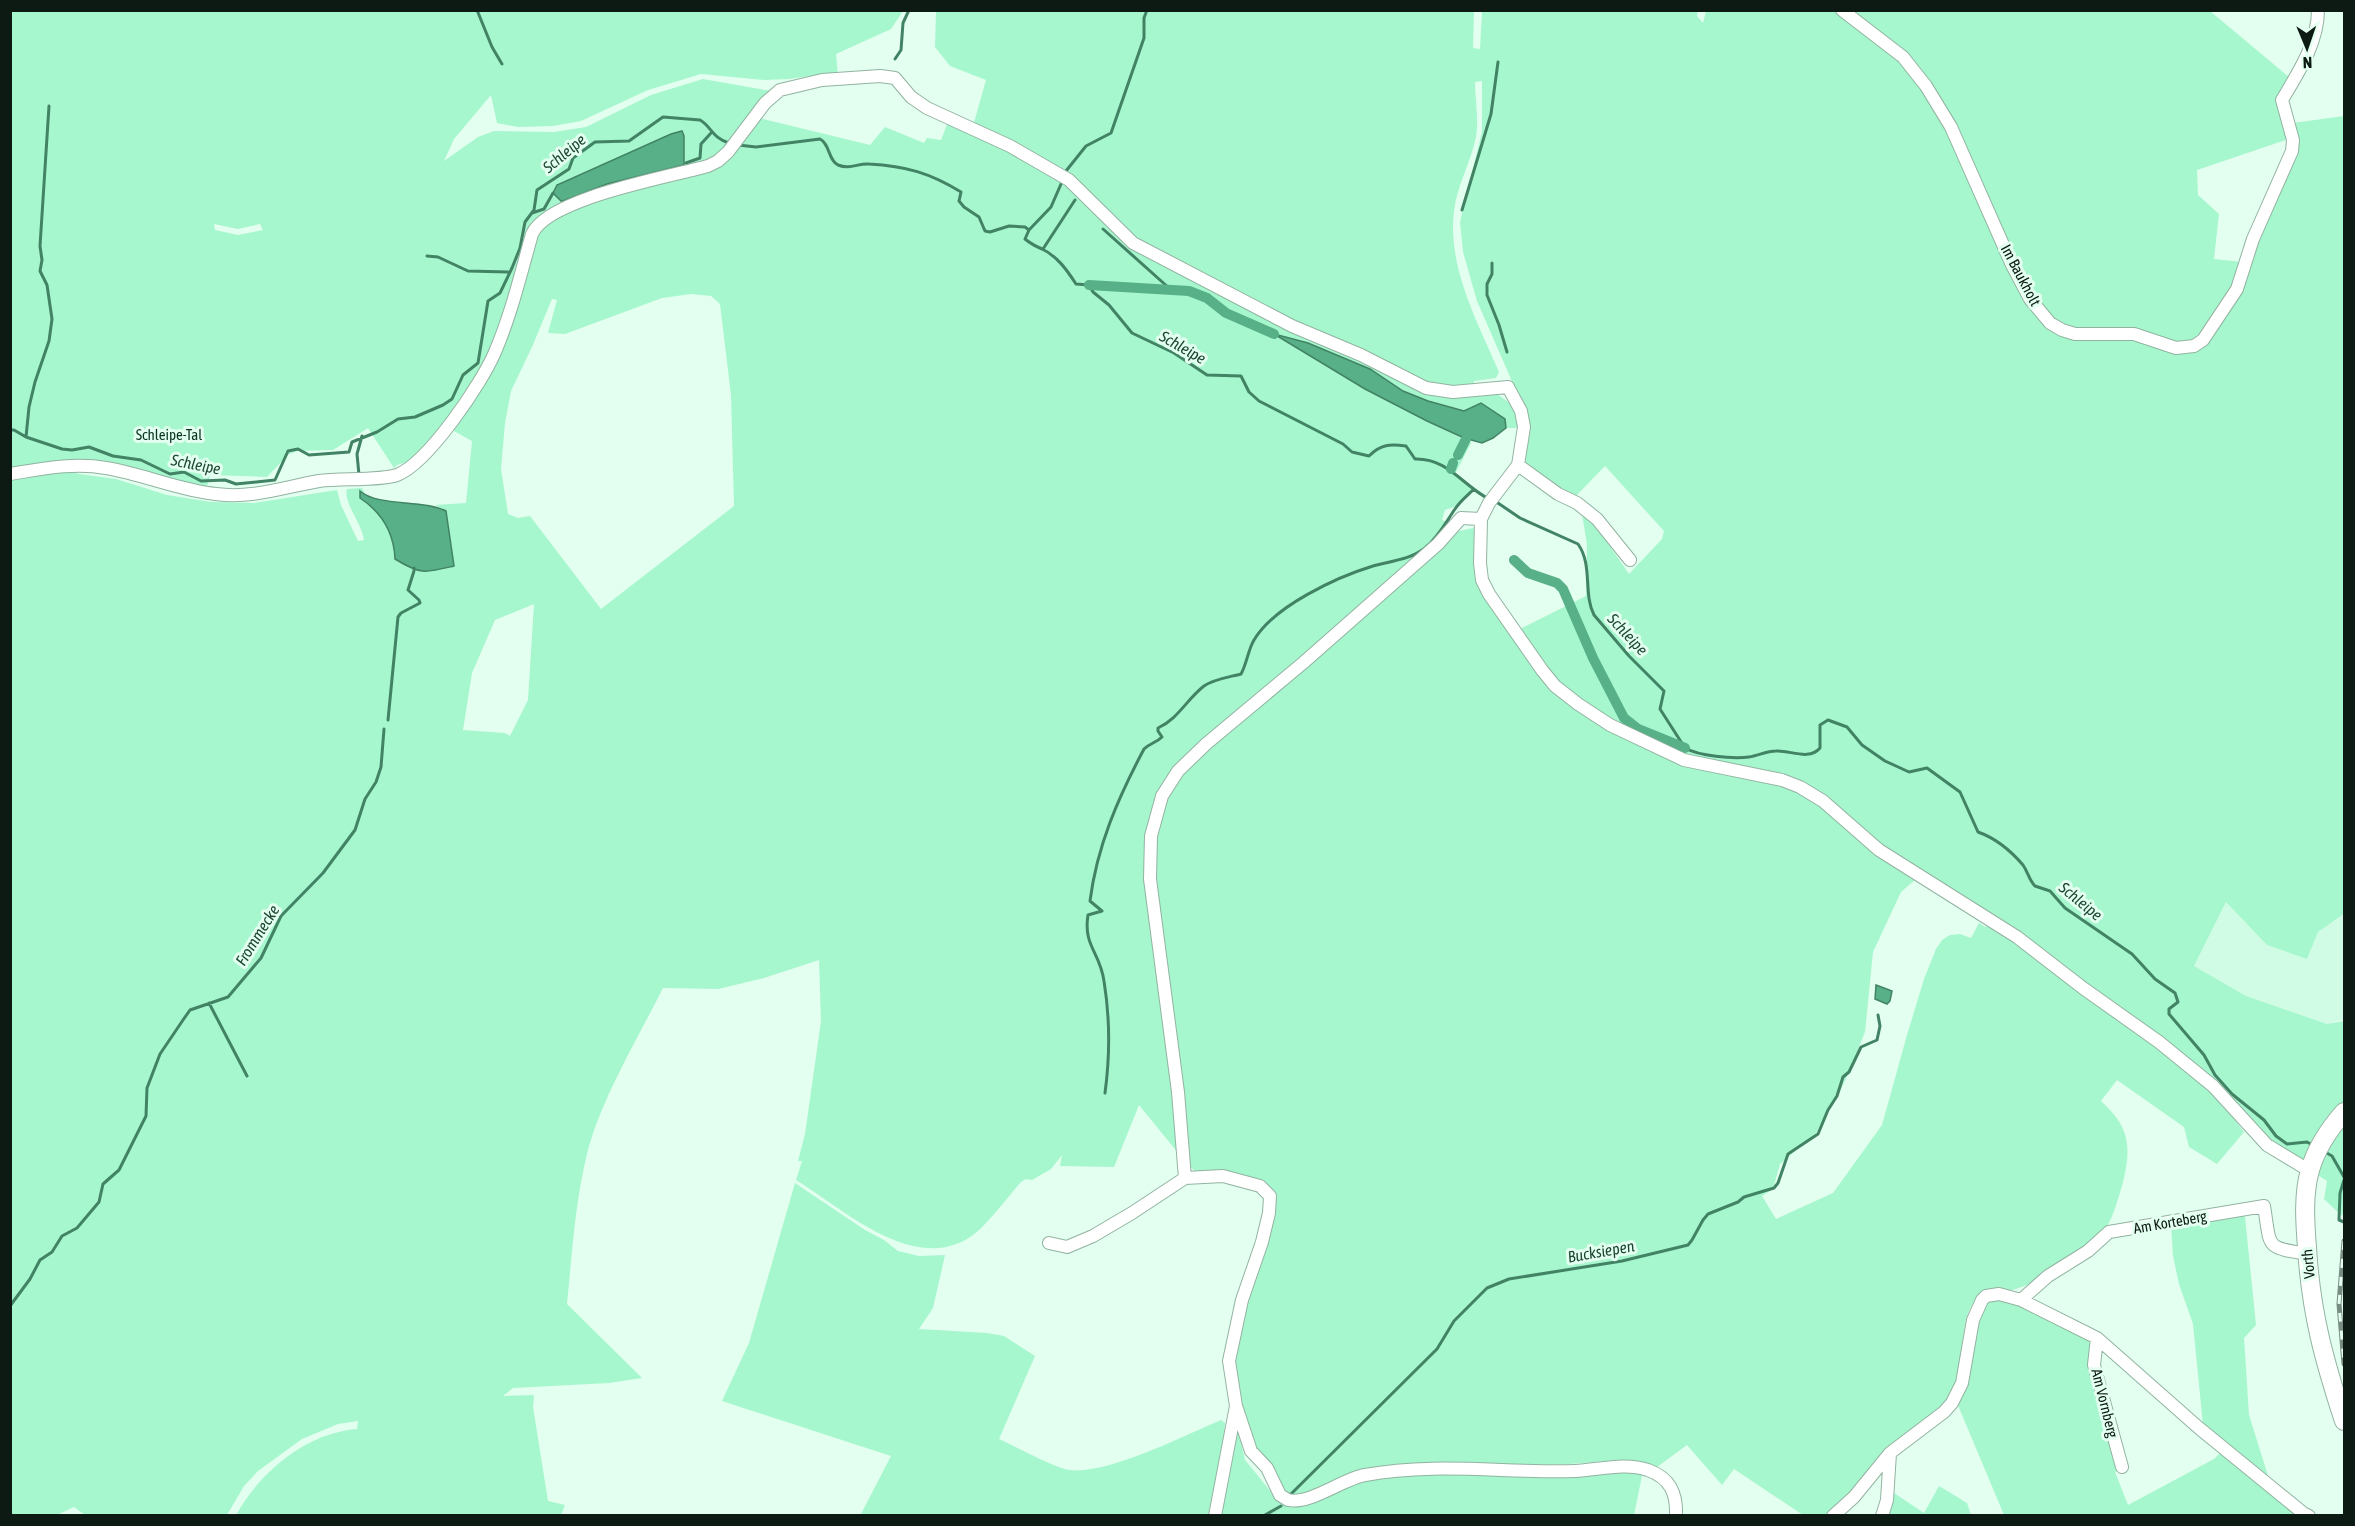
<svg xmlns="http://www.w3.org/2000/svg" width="2355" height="1526" font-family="'Asap Condensed',sans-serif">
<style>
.built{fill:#d0fbe4}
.green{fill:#a6f7ce;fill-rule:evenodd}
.water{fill:#57b087;stroke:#418364;stroke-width:1.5}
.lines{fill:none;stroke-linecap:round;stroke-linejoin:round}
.stream{stroke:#418364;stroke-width:3}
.canal{stroke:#57b087;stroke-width:10}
.street-casing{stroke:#92b3a1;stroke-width:14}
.primary-casing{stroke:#92b3a1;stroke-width:20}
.street{stroke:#fff;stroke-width:12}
.primary{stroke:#fff;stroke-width:18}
.rail-casing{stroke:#788d82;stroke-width:5}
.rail{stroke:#e3ffef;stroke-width:3;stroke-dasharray:9;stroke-linecap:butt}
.labels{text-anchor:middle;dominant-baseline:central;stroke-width:6;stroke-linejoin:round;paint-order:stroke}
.street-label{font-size:15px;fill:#0d1a14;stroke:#e3ffef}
.park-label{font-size:15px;fill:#0a3322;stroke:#e3ffef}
.water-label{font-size:16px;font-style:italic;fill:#1e4533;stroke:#e3ffef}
</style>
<rect width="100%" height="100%" fill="#e3ffef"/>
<!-- built -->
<path class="built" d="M2226,902L2267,945L2307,959L2318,932L2344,915V1019L2327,1024L2246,996L2194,966Z"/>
<!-- green -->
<path class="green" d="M936,10L1474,11L1473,48L1480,49L1482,11H1698L1697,16L1703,23L1706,11H1835L1898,59L1926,91L2048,327L2127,336L2198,349L2257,244L2297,149L2293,123L2344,116V914L2318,932L2307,959L2267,945L2226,902L2194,966L2246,996L2327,1024L2344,1021V1103L2327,1120L2303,1161L2269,1143L2213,1083L1881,847L1818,792L1697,759L1609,721L1556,683L1518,630L1586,596L1587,544L1582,514L1598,529L1629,574L1662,539L1664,531L1605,466L1574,498L1558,490L1523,462L1524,409L1477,301L1463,252L1460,222L1482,132V81L1475,82C1475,99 1479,120 1476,137C1471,162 1457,185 1454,211C1447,267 1478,323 1499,372L1496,378L1474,381L1473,388L1426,386L1293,323L1134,240L1070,177L973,126L986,80L950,66L935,47Z
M10,11H903L891,29L836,54L838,76L823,74L789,79L765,80L701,74L648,90L581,121L553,126L518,127L497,123L491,95L454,139L444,161L478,137L494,131L554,132L586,127L651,95L703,79L771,91L772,93L726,150L707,164L581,198L557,208L533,225L493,352L443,430L420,458L397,465L394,468L368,428L333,450L298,451L289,454L267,477L210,475L206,490L96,463L60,464L58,467L79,474L116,479L167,495L211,502L254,503L337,490L341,505L358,541L364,540C362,523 343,503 347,489L362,488L366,496L360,492V498C382,512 394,533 396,559C421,575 425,573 454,566L446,511L435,505L466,503L472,441L454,431L458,416L497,353L533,236L543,222L575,206L663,179L707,169L721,163L732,151L755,117L870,145L885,127L924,143L927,138L941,140L948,122L1009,147L1069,182L1133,246L1291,328L1360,357L1425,390L1449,396L1497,394L1515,407L1519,428H1506L1505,419L1481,403L1464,411L1428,401L1403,391L1370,369L1308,343L1276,335L1365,389L1471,443L1455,474L1472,490L1454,507L1445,510L1442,520L1447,522L1448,528L1381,598L1429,557L1455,532L1473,528L1476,533L1477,578L1480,588L1537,671L1552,689L1576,708L1673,760L1702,770L1789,788L1814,801L1840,821L1861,841L1916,879L1901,892L1873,952L1865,1032L1844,1083L1816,1133L1780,1164L1773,1189L1762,1196L1776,1219L1833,1193L1882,1125L1907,1035L1924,979L1936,949L1942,940L1950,935L1960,934L1971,938L1979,923L1985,927L1992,925L2194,1074L2210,1088L2244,1132L2217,1164L2189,1147L2184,1127L2117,1080L2101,1101C2127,1125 2132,1142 2124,1178C2119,1196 2114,1217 2103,1233C2090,1255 2040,1281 2016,1289C1999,1294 1989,1280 1975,1300C1955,1327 1969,1367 1952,1396C1939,1418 1903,1432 1885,1450C1872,1463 1863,1480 1852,1494C1845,1502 1836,1509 1828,1515H1803L1734,1469L1722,1485L1687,1445L1657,1467L1618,1460L1570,1464L1381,1468L1331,1483L1298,1496L1283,1493L1276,1471L1252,1446L1231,1361L1245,1301L1265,1245L1274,1212L1276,1197L1268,1185L1225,1173L1195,1171L1189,1166C1181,1094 1172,1021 1163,948C1159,916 1145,865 1152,835C1163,791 1173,777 1205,747L1380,600L1378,596L1204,745L1168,778L1161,794L1148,835L1147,877L1157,944L1179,1154L1139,1105L1114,1167L1060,1166L1062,1155L1051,1169L1032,1180L1026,1179L1021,1182C1007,1198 993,1217 978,1231C920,1281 845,1210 796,1180L802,1161H798L805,1134L821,1021L819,960L764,978L718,989L663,988C638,1038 600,1101 587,1154C575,1203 572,1254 567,1304L642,1378L609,1383L513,1388L503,1396L534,1395L533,1407L548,1501L565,1505L561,1515H236C260,1472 306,1433 357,1429L358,1421L338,1424L302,1439L258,1471L244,1486L227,1515H85L74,1507L57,1515H11ZM214,224L238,229L260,224L263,230L238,235L215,230ZM691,294L711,296L720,304L731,395L734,506L601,609L530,516L518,518L508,514L501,469L505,423L511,391L532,347L552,299L557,300L548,333L565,334L662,298ZM534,604L528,700L510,736L505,733L463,730L472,673L495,620Z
M1848,11H2210L2289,77C2273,106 2278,108 2289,139L2197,170L2198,195L2219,214L2214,259L2242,262L2233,288L2202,337L2185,344L2073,329L2053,319L2033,298L1925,77Z
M2344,1127V1209L2342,1216L2324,1199L2327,1181L2316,1174L2321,1159Z
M795,1183L865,1230L884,1240L898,1251L919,1256L945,1255L933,1308L919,1329L987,1333L1004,1336L1035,1356L999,1439C1015,1446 1055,1468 1070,1470C1107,1475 1185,1435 1221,1420L1225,1423C1222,1455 1217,1485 1209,1515L860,1516L891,1456L722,1401L749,1343Z
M2244,1207L2256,1325L2244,1338L2249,1415L2270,1482L2203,1425L2193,1324L2179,1284L2173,1256L2171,1224Z
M2004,1298L2094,1338L2121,1470L2115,1472L2128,1505L2214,1459L2222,1451L2301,1515H2004L1957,1403L1972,1337L1983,1305L1991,1299Z
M1237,1425L1245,1460L1276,1498L1285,1504L1364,1480L1393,1475L1643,1471L1634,1515L1217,1516Z
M1939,1486L1967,1503L1971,1515L1887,1516L1891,1491L1924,1513Z"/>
<!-- water -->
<path class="water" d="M682,131L684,136V165L607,184L563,201H561L553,193L557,185L671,134Z
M1274,334L1308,343L1370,369L1403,391L1428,401L1464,411L1481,403L1505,419L1506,428L1493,438L1482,443L1464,438L1427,421L1365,389Z
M360,491C378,507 423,499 446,511L454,566C425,573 421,575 395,559C394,533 381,512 360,498Z
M1876,985L1892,991L1890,1001L1887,1004L1875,999Z"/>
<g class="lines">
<!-- stream -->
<path class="stream" d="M477,10L492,47L502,64
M895,59L901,50L903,23L909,10
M738,145L756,147L820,139C830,144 828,160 838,165C850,170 858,163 869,164C906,166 930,173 961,192L959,201L964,207L979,217L985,231L990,232L1009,226L1025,227L1029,230L1025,239C1031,244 1035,246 1042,249C1057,256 1067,270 1076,284L1089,285L1093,292L1109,305L1132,333L1174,353L1207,375L1241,376L1249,392L1259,401L1343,444L1352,452L1369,456C1381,444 1390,444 1406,446L1415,459C1448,458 1463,486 1489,499
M686,163L700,158L701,144L711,133
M1066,171L1086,146L1111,133L1144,38V18L1147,10
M1462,210L1491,114L1498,62
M532,213L544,209L553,193
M1103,229L1169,288
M1029,230L1051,207L1061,184
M1043,249L1075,200
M427,256L438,257L468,271L508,272
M1492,263V274L1487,284V295L1499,325L1507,352
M10,430H14L26,437L62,449L72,450L89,447L113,456L141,460L170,474L184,472L201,481L225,480L236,484L275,480L288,451L298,449L309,455L349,452L352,442L377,432L398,419L415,417L443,405L452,399L463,375L478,363L488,301L500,293L512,268L520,248L525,222L534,210L537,190L569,169L573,158L595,142L629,141L663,117L700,120C712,127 711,137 729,143
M26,437L29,407L35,382L49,341L52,319L47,285L40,271L42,260L40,246L49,106
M359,475L357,454L362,436
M1495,501L1520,518L1578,544C1593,565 1583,594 1594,615L1629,656L1664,691L1660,709L1685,748C1699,756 1732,759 1749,757C1758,756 1766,751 1776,751C1790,750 1809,761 1820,748V725L1828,720L1847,727L1862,745L1885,761L1909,772L1927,768L1960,792L1978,832C1995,838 2011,851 2023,865C2028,872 2029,880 2035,886L2050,891L2065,908L2132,954L2155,979L2175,993L2178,1002L2169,1009V1014L2204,1055L2215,1075L2232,1094L2264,1120L2276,1136L2287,1144L2307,1142L2314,1146
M388,720L398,617L401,613L420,603L419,600L408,590L414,571V568
M209,1003L247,1076
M1105,1093C1110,1056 1110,1018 1104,981C1100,952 1083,946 1088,915L1102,911L1090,901C1097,846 1118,798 1144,749C1150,743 1156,743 1162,737L1158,731V728C1178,719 1187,699 1204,686C1214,679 1230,677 1241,674C1247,663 1248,650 1254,640C1274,606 1337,577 1373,566C1390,561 1410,560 1425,548C1438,538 1446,522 1455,509C1460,501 1468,495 1474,489
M2325,1152L2332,1156L2344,1177
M2344,1180L2340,1193L2339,1220L2344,1222
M10,1306L30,1279L40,1260L52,1252L62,1236L77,1228L99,1202L103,1184L119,1170L146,1116L147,1088L160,1054L183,1020L190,1010L228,997L261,958L281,916L323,873L355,830L365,799L376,782L381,767L384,729
M1291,1494L1437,1349L1454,1321L1487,1288L1509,1279L1622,1261L1688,1245L1692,1240L1703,1220L1708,1214L1738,1202L1744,1197L1774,1188L1778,1183L1788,1154L1818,1134L1828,1110L1837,1096L1843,1077L1849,1072L1861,1047L1877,1040L1880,1026L1878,1015
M10,1514L13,1516
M1265,1515L1281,1506"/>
<!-- canal -->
<path class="canal" d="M1089,285L1189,291L1207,298L1226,313L1274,334
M1458,455L1466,439
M1451,469L1453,463
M1514,560L1528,573L1557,583L1563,589L1593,658L1624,718L1638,729L1685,748"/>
<defs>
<path id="street" d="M1842,10L1903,57L1926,86L1951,127L2012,265L2030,299L2050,323L2062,330L2075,334H2134L2176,348L2194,346L2203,340L2237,289L2253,239L2292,151L2293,140L2282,100C2298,73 2318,43 2318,10
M1518,465L1558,494L1577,503L1597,519L1630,560
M10,474C41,469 74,462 106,468C143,474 178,490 216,494C252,499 284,487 319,481C340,478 379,481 397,475C428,463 482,383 495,352C511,315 521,273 532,234C548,198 669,177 708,166L718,161L728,152L765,103L780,90L822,80L880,76L895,78L911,97L927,108L1010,146L1069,180L1133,243L1292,326L1361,355L1426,388L1453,392L1508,387L1521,411L1524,427L1518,465L1489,503L1481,519L1480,563L1482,580L1489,594L1542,670L1555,686L1578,704L1610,725L1684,760L1782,780L1800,787L1823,801L1879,850L2017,937L2083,988L2159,1042L2213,1086L2267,1145L2310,1171
M1185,1178L1178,1092L1150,879L1151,836L1162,796L1178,771L1206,744L1303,663L1438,544L1461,518L1481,519
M1049,1243L1067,1247L1093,1236L1132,1213L1185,1178L1223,1176L1260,1186L1270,1196L1269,1213L1262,1242L1242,1300L1229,1361L1236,1406L1251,1451L1267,1468L1280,1495L1288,1500C1310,1505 1342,1479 1365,1475C1434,1462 1505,1473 1575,1471C1599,1470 1624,1462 1648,1470C1670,1478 1677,1493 1676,1516
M2021,1300L2048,1276L2088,1251L2109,1232L2264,1206C2271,1248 2264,1247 2307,1254
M2097,1338L2094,1365L2122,1467
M1215,1516L1236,1406
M1833,1516L1854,1497L1890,1453
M1882,1516L1887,1500L1890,1453L1944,1412L1952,1403L1962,1383L1973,1320L1982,1300L1986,1296L1999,1294L2021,1300L2097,1338L2199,1428L2303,1513L2309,1516"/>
<path id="primary" d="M2344,1112C2330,1128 2316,1149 2310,1170C2303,1195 2305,1222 2307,1248C2311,1313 2324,1360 2344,1421"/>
</defs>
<!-- street casing -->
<use href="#street" class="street-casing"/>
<!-- primary casing -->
<use href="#primary" class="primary-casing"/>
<!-- street -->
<use href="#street" class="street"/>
<!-- primary -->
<use href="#primary" class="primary"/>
<defs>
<path id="rail" d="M2344,1241L2339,1304L2344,1364"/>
</defs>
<!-- rail casing -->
<use href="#rail" class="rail-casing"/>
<!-- rail -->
<use href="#rail" class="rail"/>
</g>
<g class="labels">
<!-- street labels -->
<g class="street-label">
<text transform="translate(2021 275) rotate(62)">Im Baukholt</text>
<text transform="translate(2170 1222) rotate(-10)">Am Korteberg</text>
<text transform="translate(2308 1264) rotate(-95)">Vorth</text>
<text transform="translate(2105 1403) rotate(76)">Am Vornberg</text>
</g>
<!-- park labels -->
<g class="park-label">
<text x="169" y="434">Schleipe-Tal</text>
</g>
<!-- water labels -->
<g class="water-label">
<text transform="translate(564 153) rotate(-40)">Schleipe</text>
<text transform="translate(1183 347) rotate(30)">Schleipe</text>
<text transform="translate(196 464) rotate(11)">Schleipe</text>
<text transform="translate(1628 634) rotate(47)">Schleipe</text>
<text transform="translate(2081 901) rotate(39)">Schleipe</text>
<text transform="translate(257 935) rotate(-58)">Frommecke</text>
<text transform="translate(1601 1251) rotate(-10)">Bucksiepen</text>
</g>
</g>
<!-- border -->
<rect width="2355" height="1526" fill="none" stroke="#0d1a14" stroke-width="24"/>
<!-- north arrow -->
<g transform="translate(2307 48) rotate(178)" stroke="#e3ffef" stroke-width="4.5" paint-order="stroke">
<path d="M0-4.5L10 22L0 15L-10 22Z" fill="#0d1a14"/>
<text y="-9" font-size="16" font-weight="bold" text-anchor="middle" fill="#0d1a14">N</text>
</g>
</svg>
